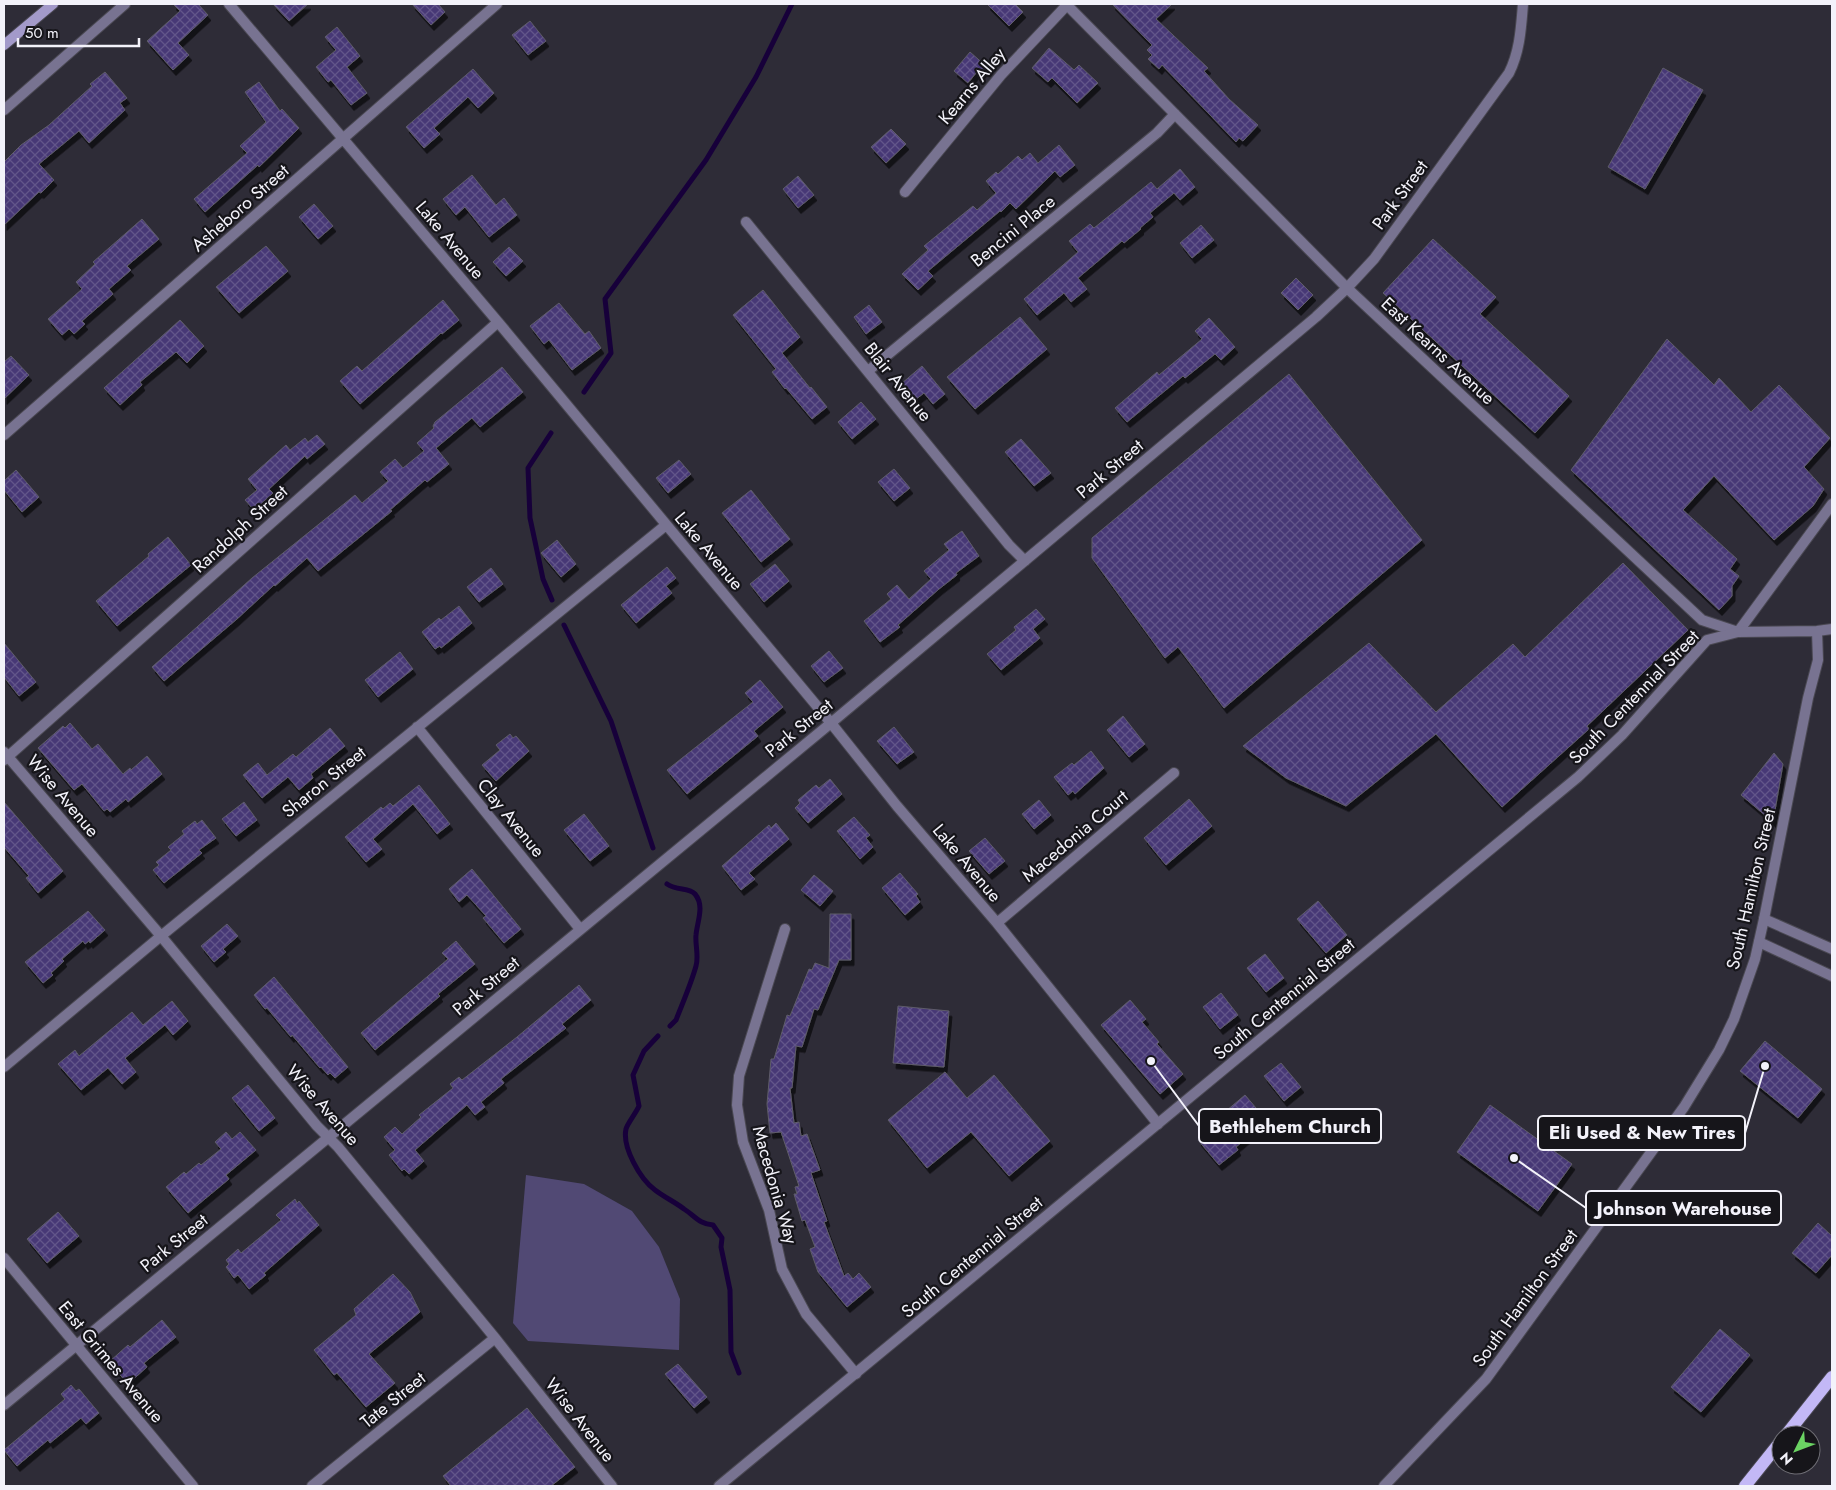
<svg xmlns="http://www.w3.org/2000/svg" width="1836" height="1490" font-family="Jost,sans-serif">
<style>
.garden{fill:#514974}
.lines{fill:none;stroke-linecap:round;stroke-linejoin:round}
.stream{stroke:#17003a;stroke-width:5}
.building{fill:url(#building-cross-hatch);stroke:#5e5c69;filter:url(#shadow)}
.minor-casing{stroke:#4a4852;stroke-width:12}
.tertiary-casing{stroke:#4a4852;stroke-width:12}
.secondary-casing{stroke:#4a4852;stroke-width:12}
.primary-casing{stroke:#4a4852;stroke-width:14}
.minor{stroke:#787391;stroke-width:10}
.tertiary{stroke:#787391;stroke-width:10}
.secondary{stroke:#a39aca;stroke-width:10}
.primary{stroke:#c3b8f6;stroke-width:12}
.labels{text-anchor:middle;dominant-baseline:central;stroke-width:4.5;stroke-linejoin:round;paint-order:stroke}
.street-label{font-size:18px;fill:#f3f2fa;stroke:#16151a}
.leader{fill:none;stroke:#f3f2fa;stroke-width:2}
.callout-dot{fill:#f3f2fa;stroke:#16151a;stroke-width:2}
.callout{fill:#16151a;stroke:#f3f2fa;stroke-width:2}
.callout-label{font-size:19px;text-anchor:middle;font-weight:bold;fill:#f3f2fa}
</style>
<defs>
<pattern id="building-cross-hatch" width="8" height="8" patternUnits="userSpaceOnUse" patternTransform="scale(1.25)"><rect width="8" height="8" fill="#473876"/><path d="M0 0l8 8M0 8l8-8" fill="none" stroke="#62558a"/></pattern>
<filter id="shadow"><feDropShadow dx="3" dy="5.5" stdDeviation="0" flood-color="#0009"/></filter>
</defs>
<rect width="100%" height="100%" fill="#2e2c37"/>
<!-- garden -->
<path class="garden" d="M526,1175L584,1184L632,1211L659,1247L680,1299L679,1350L528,1341L513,1323Z"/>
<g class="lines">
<!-- stream -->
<path class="stream" d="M584,392L611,353L605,299L706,160L756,77L792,4
M551,433L528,468L530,518L543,579L552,600
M564,625L611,721L653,848
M667,884C677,891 689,887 695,894C705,906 697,922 696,935C695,945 699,956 696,966C691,984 683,1002 676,1020L670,1026
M658,1036L644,1051L633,1075L639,1106C636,1113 627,1124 626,1129C622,1147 640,1179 655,1190C664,1197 675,1202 684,1209C695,1216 699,1224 713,1225L722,1238L721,1247L730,1290L731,1352L739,1373"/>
</g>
<!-- building -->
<path class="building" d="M173,4H198L208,15L178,43L189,55L173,70L147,41L180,11Z
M273,4H308L289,21Z
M412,4H438L445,12L431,25Z
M987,4H1015L1023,12L1009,26Z
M1112,4H1172L1156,19L1208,68L1204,71L1229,99L1258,125L1243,141L1239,138L1236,142L1162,65L1159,69L1148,59L1152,55L1147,50L1152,45Z
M530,21L546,41L528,55L512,35Z
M337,27L360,56L347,67L367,93L351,105L331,80L328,82L316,67L336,50L325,37Z
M1049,48L1074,70L1079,65L1098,83L1077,103L1052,78L1048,82L1032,68Z
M970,52L987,67L979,76L976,73L968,83L954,71Z
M1663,68L1703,90L1645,189L1608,167Z
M473,69L494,93L478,108L468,97L434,128L440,134L424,148L406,127Z
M105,72L127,98L120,103L125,110L89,143L79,131L39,164L54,180L41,193L39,192L4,225V162L21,145L49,125L92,86L90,84Z
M259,82L280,111L282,109L299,128L259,167L258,165L205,212L194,199L247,153L240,146L266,122L245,92Z
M891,129L906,144L886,163L871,147Z
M1059,145L1075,165L1060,177L1055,171L1016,209L1010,203L1001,212L1000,211L928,271L933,276L918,290L902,274L928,250L924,246L973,206L977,210L996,193L986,181L996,172L998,174L1018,156L1022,160L1030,153L1038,163Z
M1180,169L1195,187L1180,200L1174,193L1150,213L1153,217L1140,228L1141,229L1124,243L1122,241L1078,278L1087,289L1071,302L1064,293L1037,315L1024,299L1078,252L1069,241L1090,224L1094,228L1151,182L1157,189Z
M472,175L496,205L504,198L517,215L489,237L465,207L456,215L443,199Z
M798,176L814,195L798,208L783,189Z
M314,204L333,226L318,239L299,217Z
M142,219L159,239L127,266L131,270L109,289L113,294L82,321L85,324L74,334L69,329L62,335L48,319L82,289L76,282L95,264L93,262Z
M1201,225L1214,240L1192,258L1180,243Z
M1433,239L1496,297L1480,314L1569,396L1535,433L1383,293Z
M266,246L288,271L239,313L216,287Z
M509,247L523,261L506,276L493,262Z
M1296,278L1313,295L1298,310L1281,293Z
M763,290L800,337L782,353L810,388L811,387L827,407L812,419L786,388L785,389L772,372L776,369L733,315Z
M443,300L459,320L442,334L441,333L360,404L340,381L357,366L362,371Z
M559,303L585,334L589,331L601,348L572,370L549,340L544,344L530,326Z
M869,305L882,322L866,334L854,317Z
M1020,317L1047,349L975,409L947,377Z
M1209,318L1235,347L1221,360L1215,354L1185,378L1183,376L1127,422L1115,408L1157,372L1159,375L1202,339L1195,331Z
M180,320L204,346L187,363L176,352L140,382L142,385L120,405L104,388Z
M1667,339L1714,385L1719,378L1751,412L1779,385L1830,438L1804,467L1824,489L1813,506L1774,540L1714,476L1683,510L1737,559L1730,569L1739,576L1732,586V596L1719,610L1571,470Z
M11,356L29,375L4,399V362Z
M922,366L945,394L933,404L924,393L915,400L901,384Z
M502,367L523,392L480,427L472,418L436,448L449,464L427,482L425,480L390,510L392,511L318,571L307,558L275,586L274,585L237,619L164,681L152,667L252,578L334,512L355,495L362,503L388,481L380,472L395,459L403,468L424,451L417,443L434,428L433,426L435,422Z
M1289,374L1422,540L1224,708L1178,647L1165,658L1092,558V538Z
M861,402L876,419L852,439L838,422Z
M317,435L325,444L307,459L305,456L269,489L273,493L254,510L245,500L257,490L248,479L286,445L290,450L305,438L308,442Z
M1021,439L1051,473L1034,486L1005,452Z
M679,460L691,474L668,493L656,478Z
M894,469L910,488L894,501L878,482Z
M16,470L39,497L22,512L4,490V481Z
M751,490L790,539L761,562L722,513Z
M962,531L979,556L956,573L957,575L939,589L898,625L900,627L880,642L864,621L891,599L887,594L897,585L909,599L931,579L924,571L949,550L944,544Z
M168,537L191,565L117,626L96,601L149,556L148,554Z
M557,540L576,564L561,577L541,553Z
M1623,563L1688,630L1587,726L1589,729L1502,807L1436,734L1346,806L1286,778L1243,746L1369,643L1436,712L1513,644L1525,657Z
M775,564L789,581L764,602L750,584Z
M667,567L676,578L666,586L672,593L636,623L621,605Z
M491,568L503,584L479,602L467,587Z
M459,606L472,623L441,648L440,646L435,649L422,632L439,618L441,620Z
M1036,609L1045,619L1033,629L1040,638L1001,670L987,654L1016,630L1014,627Z
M4,643L36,682L19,696L4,677Z
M829,651L843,668L824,682L811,666Z
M400,652L413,669L378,697L365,680Z
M760,680L783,707L754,731L758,736L687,794L667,770L753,702L745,693Z
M1123,716L1145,744L1129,757L1107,730Z
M70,723L92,749L98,744L123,774L130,768L131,770L147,756L162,774L128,802L126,799L110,812L107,809L104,811L82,784L74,790L38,748L63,726L65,728Z
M894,727L914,752L897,764L877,741Z
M330,728L345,746L311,774L313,778L299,790L288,777L262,798L243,775L258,763L267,775L293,754L296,757Z
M510,734L513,738L516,736L529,751L496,781L482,765L500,750L496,745Z
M1091,751L1104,768L1075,794L1073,791L1068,795L1054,777L1072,763L1074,765Z
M1774,753L1783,764L1773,822L1741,795Z
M830,779L842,794L808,823L795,808L800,803L798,800L816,785L819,788Z
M419,785L450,824L437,834L413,804L373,839L382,849L366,862L345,837L381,807L383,809L390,803L393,806Z
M1189,799L1212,826L1166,865L1144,838Z
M1039,800L1051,815L1034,829L1022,814Z
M4,802L63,871L38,893L26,878L29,876L4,847Z
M244,802L257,820L236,836L222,819Z
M584,814L609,846L590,861L564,830Z
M854,817L870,835L866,838L873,847L860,859L837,831Z
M202,820L216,838L199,850L202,853L164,883L153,870L159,865L156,862L171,850L168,847L184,834L182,831L195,821L197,824Z
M776,823L789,839L749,873L755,879L741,890L722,866L769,825L771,828Z
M985,838L1005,861L989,874L969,851Z
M472,869L521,929L504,943L483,918L486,916L467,895L459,902L449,889Z
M900,873L918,894L916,896L920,902L905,915L882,888Z
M814,875L833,891L820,906L801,890Z
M1318,901L1347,935L1326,953L1297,919Z
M88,911L105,930L90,943L89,941L85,944L83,941L62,959L64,961L51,973L53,975L43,983L25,962Z
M830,914H851V960H839L818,1010L814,1009L802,1047L796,1046L792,1088H790L794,1123L799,1122L801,1136L807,1134L820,1170L811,1173L827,1221L824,1222L844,1276L848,1273L853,1279L859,1273L871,1287L847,1307L818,1272L810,1249L815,1247L805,1220L802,1221L794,1194H797L795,1187L799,1186L781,1132L770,1133L767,1104L771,1059H774L787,1015L790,1016L809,969L812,970L815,963L829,968Z
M227,924L238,936L223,949L226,952L214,962L201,946Z
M456,941L475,964L438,994L440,996L375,1050L361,1033L448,959L442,953Z
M1265,954L1284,978L1266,992L1247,968Z
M274,977L348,1067L335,1078L330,1073L328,1075L321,1067L320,1068L292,1035L291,1037L267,1008L265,1009L254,995Z
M579,985L591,1000L562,1024L566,1028L501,1079L504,1083L481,1102L485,1107L475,1115L467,1105L415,1150L424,1161L409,1174L404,1169L402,1171L389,1155L395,1150L384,1137L395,1127L402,1134L421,1117L419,1115L453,1088L450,1084L459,1077L462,1080L517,1037Z
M1221,993L1238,1015L1220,1029L1203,1007Z
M1130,1000L1146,1019L1142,1022L1159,1042L1157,1044L1183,1074L1160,1094L1101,1025Z
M172,1001L188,1021L173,1035L165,1025L125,1058L136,1072L122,1084L108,1068L81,1090L58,1064L75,1050L79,1056L132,1012L143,1025Z
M898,1006L949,1011L944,1067L893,1063Z
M1765,1041L1822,1089L1798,1118L1740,1071Z
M1281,1063L1301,1087L1284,1101L1264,1076Z
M945,1072L967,1098L994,1075L1050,1141L1009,1176L971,1132L927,1168L888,1120Z
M248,1085L275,1118L259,1131L232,1098Z
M1245,1095L1267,1121L1236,1147L1238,1150L1219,1165L1198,1140L1229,1114L1226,1111Z
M1490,1105L1572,1164L1538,1211L1457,1152Z
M226,1132L232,1139L240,1132L256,1150L226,1175L229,1179L188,1213L166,1187L184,1172L186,1174L199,1163L201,1165L221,1149L215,1142Z
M295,1199L297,1203L299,1201L319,1225L264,1273L266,1275L249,1289L238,1275L234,1278L226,1267L229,1264L226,1260L238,1249L241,1253L281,1220L276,1215Z
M58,1212L79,1236L47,1263L27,1239Z
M1818,1223L1832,1236V1255L1816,1273L1792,1253Z
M393,1274L410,1292L420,1312L369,1354L395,1383L366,1407L337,1373L334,1375L314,1350L356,1315L354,1309Z
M162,1320L176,1337L144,1363L147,1367L128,1384L109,1362L128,1345L130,1347Z
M1720,1329L1750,1355L1701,1412L1671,1387Z
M678,1364L707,1397L694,1408L665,1374Z
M71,1385L76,1391L79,1389L99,1413L86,1424L81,1418L50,1443L48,1440L17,1466L4,1450L65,1399L61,1394Z
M527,1408L575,1467L551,1486H451L443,1476Z"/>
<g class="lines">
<defs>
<path id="minor" d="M229,4L498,322L831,723L897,806L997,923L1158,1124
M1066,4L1347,288L1702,620L1738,632L1832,504
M4,110L125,4
M905,192L1001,75L1067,5
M746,222L1009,545L1025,561
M868,371L1157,133L1175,114
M4,435L497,4
M417,727L580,929
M4,752L161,936L317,1126L338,1147L495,1338L612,1486
M4,760L498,322
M1764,919L1832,949
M997,923L1174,773
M785,929L739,1076L737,1105L743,1142L769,1210L782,1269L806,1314L856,1374
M1759,942L1832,976
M4,1067L161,936L666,525
M4,1258L193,1486
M4,1405L831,723L1316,317L1347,288L1374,259L1509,73C1520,51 1521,28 1523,4
M312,1486L495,1338"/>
<path id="tertiary" d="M719,1486L1578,777L1622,735L1707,640L1738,632L1817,631L1832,629
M1384,1486L1486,1379L1684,1107L1719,1050L1734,1019L1755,959L1764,919L1808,698L1818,660L1817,631"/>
<path id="secondary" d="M4,45L53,4"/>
<path id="primary" d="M1786,1435L1832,1377
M1745,1486L1781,1441"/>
</defs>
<!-- minor casing -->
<use href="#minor" class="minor-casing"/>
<!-- tertiary casing -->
<use href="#tertiary" class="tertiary-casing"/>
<!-- secondary casing -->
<use href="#secondary" class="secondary-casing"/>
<!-- primary casing -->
<use href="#primary" class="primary-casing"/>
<!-- minor -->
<use href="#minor" class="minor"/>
<!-- tertiary -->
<use href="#tertiary" class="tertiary"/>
<!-- secondary -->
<use href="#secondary" class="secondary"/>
<!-- primary -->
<use href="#primary" class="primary"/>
</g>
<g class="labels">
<!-- street labels -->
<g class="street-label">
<text transform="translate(972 86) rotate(-50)">Kearns Alley</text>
<text transform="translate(1400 195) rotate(-54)">Park Street</text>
<text transform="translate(240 208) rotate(-41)">Asheboro Street</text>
<text transform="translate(1013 231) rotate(-39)">Bencini Place</text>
<text transform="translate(450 240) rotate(50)">Lake Avenue</text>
<text transform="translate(1438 351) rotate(43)">East Kearns Avenue</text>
<text transform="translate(898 382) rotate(51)">Blair Avenue</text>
<text transform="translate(1110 469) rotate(-40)">Park Street</text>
<text transform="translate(240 529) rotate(-42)">Randolph Street</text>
<text transform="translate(709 551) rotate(50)">Lake Avenue</text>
<text transform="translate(1634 697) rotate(-46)">South Centennial Street</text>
<text transform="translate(799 728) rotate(-39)">Park Street</text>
<text transform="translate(324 782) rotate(-39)">Sharon Street</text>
<text transform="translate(63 796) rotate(50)">Wise Avenue</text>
<text transform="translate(511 818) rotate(51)">Clay Avenue</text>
<text transform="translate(1075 836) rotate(-40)">Macedonia Court</text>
<text transform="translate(967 863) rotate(50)">Lake Avenue</text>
<text transform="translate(1751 889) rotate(-77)">South Hamilton Street</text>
<text transform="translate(486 986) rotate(-40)">Park Street</text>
<text transform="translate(1284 999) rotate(-40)">South Centennial Street</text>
<text transform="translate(323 1105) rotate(49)">Wise Avenue</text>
<text transform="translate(775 1185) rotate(74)">Macedonia Way</text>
<text transform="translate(174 1243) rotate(-39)">Park Street</text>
<text transform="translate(972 1257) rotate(-40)">South Centennial Street</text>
<text transform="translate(1525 1298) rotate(-54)">South Hamilton Street</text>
<text transform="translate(111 1362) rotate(50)">East Grimes Avenue</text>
<text transform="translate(393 1400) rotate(-39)">Tate Street</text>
<text transform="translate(580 1420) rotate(52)">Wise Avenue</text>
</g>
</g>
<!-- callouts -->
<path class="leader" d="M1151 1061L1199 1126M1765 1066L1745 1133M1514 1158L1586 1208"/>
<g class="callout-dot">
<circle cx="1151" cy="1061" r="5"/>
<circle cx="1765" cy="1066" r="5"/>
<circle cx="1514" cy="1158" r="5"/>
</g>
<g class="callout">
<rect x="1199" y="1109" width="182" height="34" rx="5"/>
<rect x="1538" y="1116" width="207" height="34" rx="5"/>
<rect x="1586" y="1191" width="195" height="34" rx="5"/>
</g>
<g class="callout-label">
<text x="1290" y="1133">Bethlehem Church</text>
<text x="1642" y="1139">Eli Used &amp; New Tires</text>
<text x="1684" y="1215">Johnson Warehouse</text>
</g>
<!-- border -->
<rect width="1836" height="1490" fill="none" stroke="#f3f2fa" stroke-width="10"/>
<!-- north arrow -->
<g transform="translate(1796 1450) rotate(228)"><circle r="24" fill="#16151a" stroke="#6e6d74"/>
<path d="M0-4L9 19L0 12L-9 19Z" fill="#6bd363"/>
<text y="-8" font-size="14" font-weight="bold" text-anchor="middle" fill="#f3f2fa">N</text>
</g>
<!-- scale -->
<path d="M18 38v8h121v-8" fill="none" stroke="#f3f2fa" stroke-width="2.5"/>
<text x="25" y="38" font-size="15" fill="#f3f2fa" stroke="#16151a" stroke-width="4" paint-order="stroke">50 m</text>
</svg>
